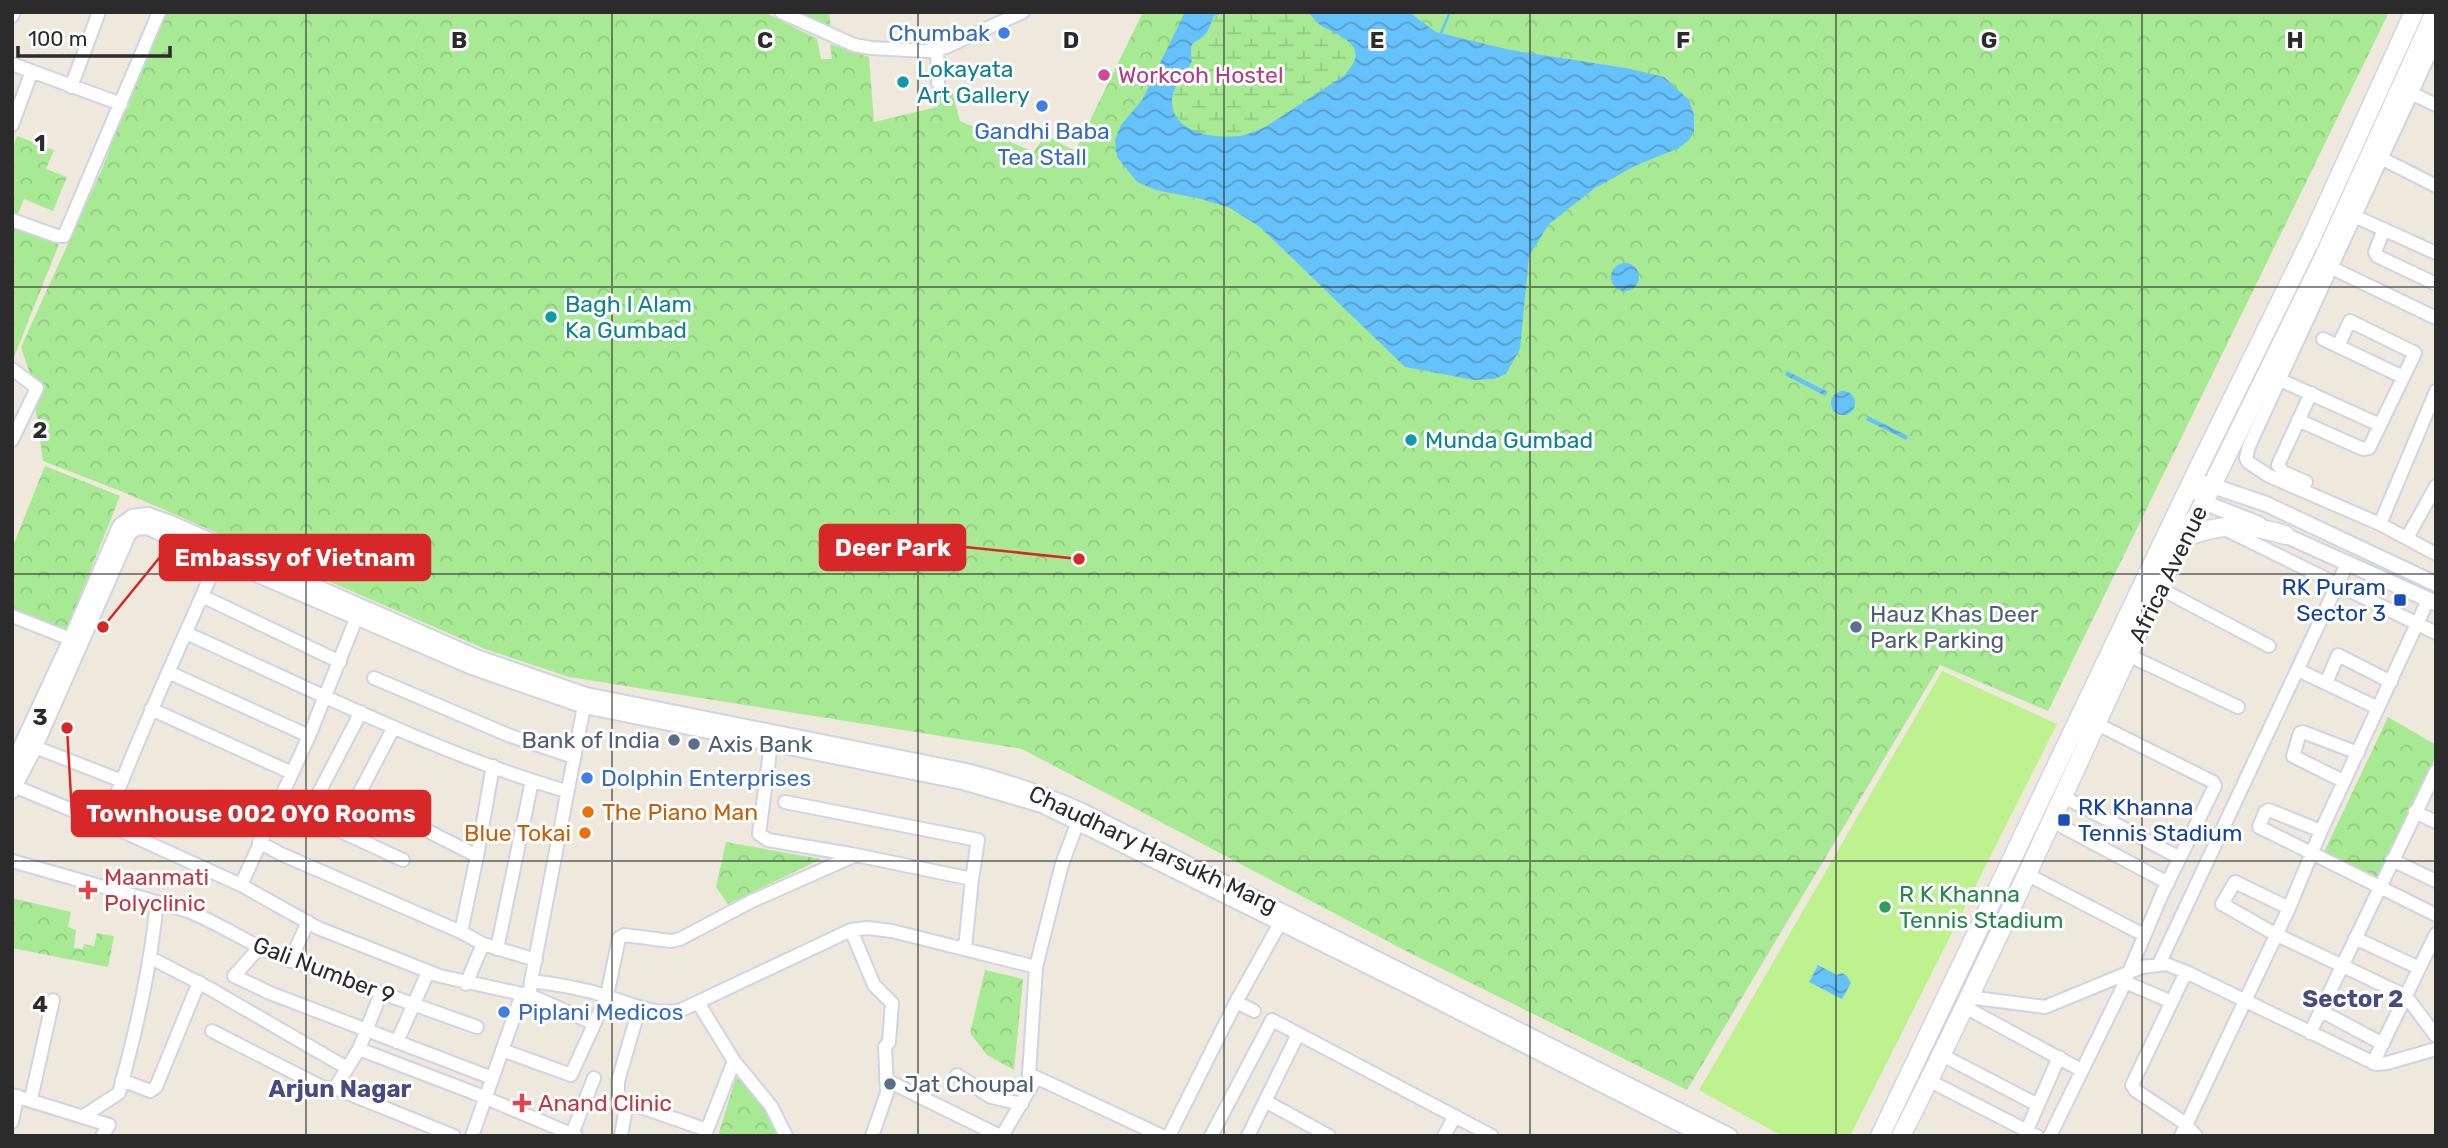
<svg xmlns="http://www.w3.org/2000/svg" width="2448" height="1148" font-family="Rubik,sans-serif">
<style>
.forest{fill:url(#forest-crowns)}
.wetland{fill:url(#wetland-marsh)}
.pitch{fill:#bdf28f}
.water{fill:url(#water-waves)}
.lines{fill:none;stroke-linecap:round;stroke-linejoin:round}
.stream{stroke:#66c2fa;stroke-width:2.5}
.minor-casing{stroke:#d1d3e5;stroke-width:16}
.tertiary-casing{stroke:#d1d3e5;stroke-width:18}
.secondary-casing{stroke:#d1d3e5;stroke-width:21}
.minor{stroke:#fff;stroke-width:12}
.tertiary{stroke:#fff;stroke-width:14}
.secondary{stroke:#fff;stroke-width:18}
.grid{fill:none;stroke:#2b2b2b;stroke-width:2;stroke-opacity:0.55}
.shop-dot{fill:#3f7fe0;stroke:#fff;stroke-width:2.5}
.hotel-dot{fill:#d1479c;stroke:#fff;stroke-width:2.5}
.culture-dot{fill:#0f9aa8;stroke:#fff;stroke-width:2.5}
.transit-dot{fill:#1a4fb4;stroke:#fff;stroke-width:2.5}
.service-dot{fill:#5c6f8a;stroke:#fff;stroke-width:2.5}
.food-dot{fill:#e8710a;stroke:#fff;stroke-width:2.5}
.health-dot{fill:#e0444e;stroke:#fff;stroke-width:2.5}
.leisure-dot{fill:#2e9e5b;stroke:#fff;stroke-width:2.5}
.labels{text-anchor:middle;dominant-baseline:central;stroke-width:6;stroke-linejoin:round;paint-order:stroke}
.shop-label{font-size:23px;fill:#366cbe;stroke:#fff;text-anchor:start}
.culture-label{font-size:23px;fill:#0d838f;stroke:#fff;text-anchor:start}
.hotel-label{font-size:23px;fill:#b23c85;stroke:#fff;text-anchor:start}
.street-label{font-size:23px;fill:#2b2b2b;stroke:#fff}
.transit-label{font-size:23px;fill:#164399;stroke:#fff;text-anchor:end}
.service-label{font-size:23px;fill:#4e5e75;stroke:#fff;text-anchor:start}
.food-label{font-size:23px;fill:#c56008;stroke:#fff;text-anchor:start}
.health-label{font-size:23px;fill:#be3a42;stroke:#fff;text-anchor:start}
.leisure-label{font-size:23px;fill:#27864d;stroke:#fff;text-anchor:start}
.neighbourhood-label{font-size:24px;font-weight:bold;fill:#474b81;stroke:#fff}
.grid-label{font-size:23px;text-anchor:middle;font-weight:bold;fill:#2b2b2b;stroke:#fff;stroke-width:6;stroke-linejoin:round;paint-order:stroke}
.leader{fill:none;stroke:#d62828;stroke-width:2.5}
.callout-dot{fill:#d62828;stroke:#fff;stroke-width:2.5}
.callout{fill:#d62828;stroke:#d62828;stroke-width:2.5}
.callout-label{font-size:24px;text-anchor:middle;font-weight:bold;fill:#fff}
</style>
<defs>
<pattern id="forest-crowns" width="20" height="18" patternUnits="userSpaceOnUse" patternTransform="scale(1.75)"><rect width="20" height="18" fill="#a8ea94"/><path d="M2 6a3 3 0 1 1 6 0M12 15a3 3 0 1 1 6 0" fill="none" stroke="#91c980"/></pattern>
<pattern id="wetland-marsh" width="20" height="14" patternUnits="userSpaceOnUse" patternTransform="scale(1.75)"><rect width="20" height="14" fill="#a8ea94"/><path d="M1 5h8M5 5V1M11 12h8M15 12V8" fill="none" stroke="#91c980"/></pattern>
<pattern id="water-waves" width="16" height="10" patternUnits="userSpaceOnUse" patternTransform="scale(1.75)"><rect width="16" height="10" fill="#66c2fa"/><path d="M0 5q4-4 8 0t8 0" fill="none" stroke="#549ecb"/></pattern>
</defs>
<rect width="100%" height="100%" fill="#eee9dc"/>
<!-- forest -->
<path class="forest" d="M162,12H764L817,39L821,59H832L830,44L869,57L874,122L937,107L938,86L952,91L960,121L1034,152L1045,135L1075,151L1143,12H2389L2048,711L1940,665L1687,1090L1408,952L1022,749L569,677L485,649L123,492L43,461L31,377L21,347L102,169Z
M800,12H829L831,28Z
M17,136L54,150L46,169L67,177L53,211L24,199L18,214L12,212V149Z
M12,226L59,244L14,357L12,356Z
M45,466L120,496L66,632L12,611V548Z
M2388,717L2436,745V756L2377,878L2324,852Z
M726,842L821,859L728,904L716,887Z
M12,898L71,912L68,927L76,930L74,948L83,949L84,944L94,946L97,933L114,936L108,967L12,948Z
M985,970L1023,979L1014,1070L987,1055L970,1033Z
M736,1077L766,1107L781,1136H718Z"/>
<!-- wetland -->
<path class="wetland" d="M1225,12H1308C1322,27 1348,36 1356,55L1353,64L1345,75L1265,127L1253,132L1240,136L1201,134L1190,129L1181,121L1174,112L1172,99L1177,82L1189,67L1193,41C1209,33 1205,19 1225,12Z"/>
<!-- pitch -->
<path class="pitch" d="M1942,671L2057,724L1850,1136H1782L1699,1090Z"/>
<!-- water -->
<path class="water" d="M1185,12H1225L1214,16C1211,21 1210,28 1207,32C1196,47 1188,36 1192,61C1186,74 1174,83 1172,99C1170,133 1215,139 1239,136C1248,135 1257,130 1265,127L1345,75C1349,69 1356,62 1356,54C1354,39 1331,32 1320,25C1316,21 1312,16 1308,12H1409L1436,32L1510,50L1626,68L1664,77L1689,100L1694,115V131L1690,139L1679,148L1635,166L1595,188L1549,224L1529,256L1520,349L1506,374L1494,379L1474,380L1405,367L1260,227L1230,208L1201,199L1156,190L1137,182L1117,157L1115,140L1121,125L1142,100Z
M1611 277a14 14 0 1 1 28 0a14 14 0 1 1-28 0Z
M1787,371L1828,392L1825,396L1785,375Z
M1831 403a12 12 0 1 1 24 0a12 12 0 1 1-24 0Z
M1868,416L1908,436L1906,440L1866,420Z
M1818,965L1837,975L1842,973L1847,976L1851,983L1842,999L1809,982Z"/>
<g class="lines">
<!-- stream -->
<path class="stream" d="M1441,33L1450,12"/>
<defs>
<path id="minor" d="M781,12L854,45L871,48L926,51L946,47L1023,12
M12,16L14,12
M2436,40L2249,446L2246,458L2248,462L2269,476L2380,524L2436,554
M937,49L938,83
M12,64L121,104
M71,87L99,12
M2411,93L2436,105
M12,125L32,71
M2381,158L2436,186
M2354,216L2436,253
M12,220L57,236H64L159,12
M2384,229L2375,252L2377,256L2436,284
M2330,267L2436,318
M2323,339L2403,377
M12,369L37,388L12,440
M2278,379L2380,425
M2298,420L2356,446L2363,449L2369,448L2415,353L2350,321L2338,346
M2306,482L2283,472L2278,465L2311,393
M2380,524L2436,391
M2223,528L2436,633
M2407,538L2436,486
M2159,588L2269,646
M204,597L340,662
M12,616L78,642
M186,633C311,689 435,753 566,791
M2128,655L2238,707
M2298,670L2378,708
M168,672L309,736
M374,678L508,735L574,757
M2326,683L2338,655L2391,682
M586,696L531,981C557,984 581,988 606,996C631,1004 652,1015 679,1011L851,930L867,928L892,931L1036,967L1062,864L1081,814
M151,709L292,773
M772,736L759,834L768,840L856,855
M35,747L122,781C153,703 189,627 222,550
M2343,781L2293,756L2300,733L2303,732L2358,753
M14,786L122,831L241,885L318,928L440,976L522,994L530,992L531,981
M359,796L477,856
M2064,797L2180,858
M2415,812L2436,822
M309,815L335,830L341,828L394,727
M2052,821L2168,883
M104,824L122,781
M302,825L361,712
M338,830L403,860
M2321,831L2269,810L2265,812L2259,827L2436,915
M259,842L281,854L461,932L483,944L536,960
M2392,860L2436,881
M12,861L188,911C221,924 250,945 284,958L477,1027
M2026,874L2144,935
M241,885L309,736L360,609
M2289,908L2235,882L2222,904L2275,934L2406,996L2436,1036
M851,930L874,985L892,1003L889,1042L885,1047L887,1093L872,1136
M461,932L477,856L493,766
M2355,938L2419,968
M259,948L234,976L270,993L492,1078
M965,948L972,879
M497,949L532,781
M151,958L207,987L347,1068
M290,961L308,922
M2159,964L2347,564
M1036,967L1029,1074L1162,1136
M2186,972L2132,1085L2135,1090L2186,1124L2196,1136
M2125,982L2172,1002
M466,984L483,944
M527,994L593,1023
M1968,997L2045,1007L2142,967L2166,964L2186,972L2376,1064L2387,1063L2436,1049
M1236,1002L1254,1011
M699,1004L734,1061L771,1106L786,1136
M1963,1006L2081,1070
M639,1009L618,1081V1099L707,1130
M2321,1011L2383,1044
M212,1031L324,1088H335L359,1049L381,993
M2310,1033L2436,771
M397,1042L428,972
M359,1049L474,1093L576,1136
M502,1050L571,1075L607,996L619,938L624,935L671,941L680,939L752,901L856,855L972,879L978,840L785,802
M1940,1054L2038,1105
M2373,1063L2436,934
M957,1075L991,1097L1022,1104
M122,1080L150,1091L156,1087L199,982
M886,1080L1000,1136
M1928,1080L2037,1136
M335,1088L454,1136
M12,1095L109,1125L102,1136
M31,1099L53,1000
M1265,1101L1329,1136
M82,1117L119,1093C137,1027 150,970 157,902
M12,1122L17,1096
M2027,1130L2059,1057
M572,1134L594,1078
M705,1135L734,1061
M472,1136L522,994
M621,1136L627,1102
M1002,1136L1036,1078
M1169,1136L1236,1002L1284,916
M1211,1136L1272,1020L1492,1136
M1248,1136L1298,1034
M1444,1136L1455,1116
M2050,1136L2121,991L2162,894L2215,786L2213,782L2095,723
M2181,1136L2289,908L2321,831L2428,600"/>
<path id="tertiary" d="M2194,477L2203,502L2259,524
M2204,483L2266,504L2436,584
M2278,532L2436,603
M12,766L71,639L120,526L132,517L148,515L168,522L476,657L586,695L966,771C1006,781 1044,794 1082,811L1730,1136
M12,791L35,747L129,533L136,528L147,527L472,667L584,706L963,782L1042,805L1418,991L1703,1136"/>
<path id="secondary" d="M2182,539C2217,523 2248,523 2285,535
M1880,1136L2194,477L2310,241L2414,12
M1901,1136C2000,940 2088,738 2182,539L2198,514L2323,259L2435,12"/>
</defs>
<!-- minor casing -->
<use href="#minor" class="minor-casing"/>
<!-- tertiary casing -->
<use href="#tertiary" class="tertiary-casing"/>
<!-- secondary casing -->
<use href="#secondary" class="secondary-casing"/>
<!-- minor -->
<use href="#minor" class="minor"/>
<!-- tertiary -->
<use href="#tertiary" class="tertiary"/>
<!-- secondary -->
<use href="#secondary" class="secondary"/>
</g>
<!-- grid -->
<path class="grid" d="M306,12V1136M612,12V1136M918,12V1136M1224,12V1136M1530,12V1136M1836,12V1136M2142,12V1136M12,287H2436M12,574H2436M12,861H2436"/>
<!-- markers -->
<g class="shop-dot">
<circle cx="1004" cy="33" r="7"/>
<circle cx="1042" cy="106" r="7"/>
<circle cx="587" cy="778" r="7"/>
<circle cx="504" cy="1012" r="7"/>
</g>
<circle class="hotel-dot" cx="1104" cy="75" r="7"/>
<g class="culture-dot">
<circle cx="903" cy="82" r="7"/>
<circle cx="551" cy="317" r="7"/>
<circle cx="1411" cy="440" r="7"/>
</g>
<g class="transit-dot">
<rect x="2393" y="593" width="14" height="14" rx="3.5"/>
<rect x="2057" y="813" width="14" height="14" rx="3.5"/>
</g>
<g class="service-dot">
<circle cx="1856" cy="627" r="7"/>
<circle cx="674" cy="740" r="7"/>
<circle cx="694" cy="744" r="7"/>
<circle cx="890" cy="1084" r="7"/>
</g>
<g class="food-dot">
<circle cx="588" cy="812" r="7"/>
<circle cx="585" cy="833" r="7"/>
</g>
<g class="health-dot">
<path d="M84.5 879.5h7v7h7v7h-7v7h-7v-7h-7v-7h7z"/>
<path d="M518.5 1092.5h7v7h7v7h-7v7h-7v-7h-7v-7h7z"/>
</g>
<circle class="leisure-dot" cx="1885" cy="907" r="7"/>
<g class="labels">
<!-- shop labels -->
<g class="shop-label">
<text x="990" y="33" text-anchor="end">Chumbak</text>
<text x="1042" y="131" text-anchor="middle">Gandhi Baba<tspan x="1042" dy="26">Tea Stall</tspan></text>
<text x="601" y="778">Dolphin Enterprises</text>
<text x="518" y="1012">Piplani Medicos</text>
</g>
<!-- culture labels -->
<g class="culture-label">
<text x="917" y="69">Lokayata<tspan x="917" dy="26">Art Gallery</tspan></text>
<text x="565" y="304">Bagh I Alam<tspan x="565" dy="26">Ka Gumbad</tspan></text>
<text x="1425" y="440">Munda Gumbad</text>
</g>
<!-- hotel labels -->
<g class="hotel-label">
<text x="1118" y="75">Workcoh Hostel</text>
</g>
<!-- street labels -->
<g class="street-label">
<text transform="translate(2168 574) rotate(-64)">Africa Avenue</text>
<text transform="translate(1153 849) rotate(25)">Chaudhary Harsukh Marg</text>
<text transform="translate(324 970) rotate(21)">Gali Number 9</text>
</g>
<!-- transit labels -->
<g class="transit-label">
<text x="2386" y="587">RK Puram<tspan x="2386" dy="26">Sector 3</tspan></text>
<text x="2078" y="807" text-anchor="start">RK Khanna<tspan x="2078" dy="26">Tennis Stadium</tspan></text>
</g>
<!-- service labels -->
<g class="service-label">
<text x="1870" y="614">Hauz Khas Deer<tspan x="1870" dy="26">Park Parking</tspan></text>
<text x="660" y="740" text-anchor="end">Bank of India</text>
<text x="708" y="744">Axis Bank</text>
<text x="904" y="1084">Jat Choupal</text>
</g>
<!-- food labels -->
<g class="food-label">
<text x="602" y="812">The Piano Man</text>
<text x="571" y="833" text-anchor="end">Blue Tokai</text>
</g>
<!-- health labels -->
<g class="health-label">
<text x="104" y="877">Maanmati<tspan x="104" dy="26">Polyclinic</tspan></text>
<text x="538" y="1103">Anand Clinic</text>
</g>
<!-- leisure labels -->
<g class="leisure-label">
<text x="1899" y="894">R K Khanna<tspan x="1899" dy="26">Tennis Stadium</tspan></text>
</g>
<!-- neighbourhood labels -->
<g class="neighbourhood-label">
<text x="2353" y="999">Sector 2</text>
<text x="340" y="1089">Arjun Nagar</text>
</g>
</g>
<g class="grid-label">
<text x="459" y="48">B</text>
<text x="765" y="48">C</text>
<text x="1071" y="48">D</text>
<text x="1377" y="48">E</text>
<text x="1683" y="48">F</text>
<text x="1989" y="48">G</text>
<text x="2295" y="48">H</text>
<text x="40" y="151">1</text>
<text x="40" y="438">2</text>
<text x="40" y="725">3</text>
<text x="40" y="1012">4</text>
</g>
<!-- callouts -->
<path class="leader" d="M1079 559L965 547M103 627L160 557M67 728L72 814"/>
<g class="callout-dot">
<circle cx="1079" cy="559" r="7"/>
<circle cx="103" cy="627" r="7"/>
<circle cx="67" cy="728" r="7"/>
</g>
<g class="callout">
<rect x="820" y="525" width="145" height="45" rx="7"/>
<rect x="160" y="535" width="270" height="45" rx="7"/>
<rect x="72" y="791" width="358" height="45" rx="7"/>
</g>
<g class="callout-label">
<text x="893" y="556">Deer Park</text>
<text x="295" y="566">Embassy of Vietnam</text>
<text x="251" y="822">Townhouse 002 OYO Rooms</text>
</g>
<!-- border -->
<rect width="2448" height="1148" fill="none" stroke="#2b2b2b" stroke-width="28"/>
<!-- scale -->
<path d="M18 46v10h152v-10" fill="none" stroke="#2b2b2b" stroke-width="3.5"/>
<text x="28" y="46" font-size="21" fill="#2b2b2b" stroke="#ffffff" stroke-width="5" paint-order="stroke">100 m</text>
</svg>
